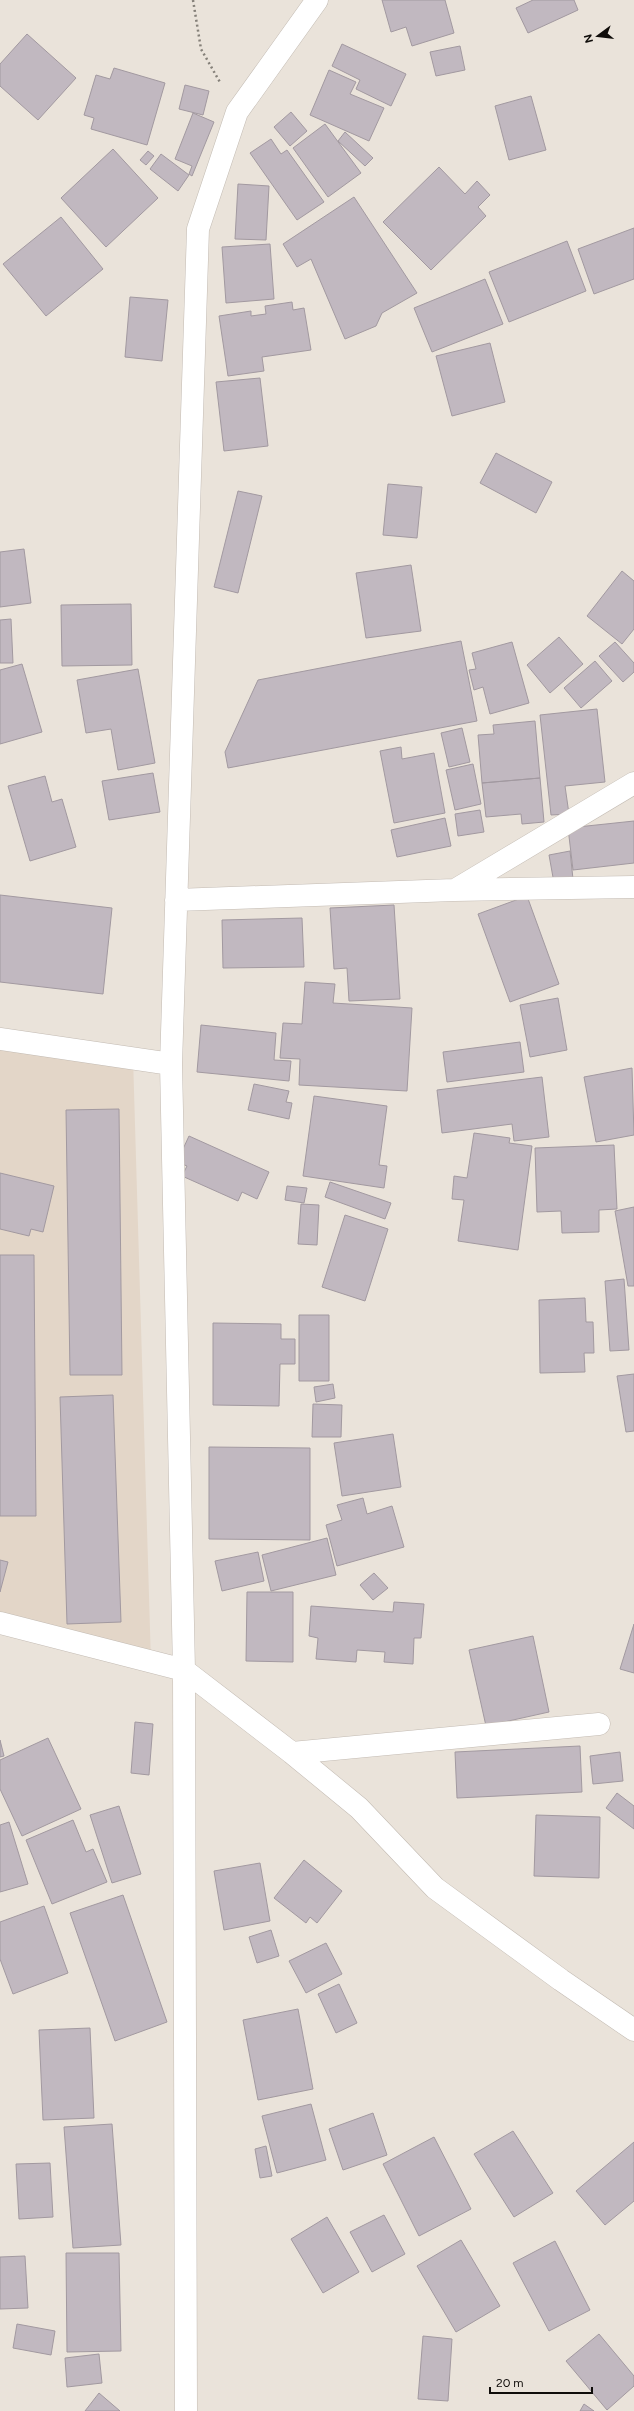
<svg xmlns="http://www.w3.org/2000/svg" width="634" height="2411" font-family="Figtree,sans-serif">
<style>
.built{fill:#e3d6c8}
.building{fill:#c1b8c0;stroke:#a299a0}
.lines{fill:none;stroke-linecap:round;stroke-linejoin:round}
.minor-casing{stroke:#c3bbb3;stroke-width:23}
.path{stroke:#858079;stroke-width:2.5;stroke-dasharray:2 3;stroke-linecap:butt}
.minor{stroke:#fff;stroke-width:22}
</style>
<rect width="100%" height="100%" fill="#eae3da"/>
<!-- built -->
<path class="built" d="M0,1044L133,1057L151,1663L0,1620Z"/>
<!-- building -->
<path class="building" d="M382,0H445L454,33L412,46L406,27L391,32Z
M533,0H574L578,10L528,33L516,8Z
M27,34L76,78L38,120L0,86V64Z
M342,44L406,74L391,106L356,89L360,80L332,66Z
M460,46L465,70L436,76L430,52Z
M114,68L165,83L147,145L91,129L94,118L84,115L96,75L110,79Z
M329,70L356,82L350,94L384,108L369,141L310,115Z
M185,85L209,91L203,115L179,109Z
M531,96L546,150L509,160L495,106Z
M291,112L307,131L290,146L274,127Z
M193,113L214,122L192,176L189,174L192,166L175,159Z
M325,124L361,173L328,197L293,148Z
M345,132L373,158L365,166L338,141Z
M271,139L281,154L287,150L324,202L297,220L250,153Z
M113,149L158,198L106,247L61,198Z
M148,151L154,156L146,165L140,160Z
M161,154L189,175L178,191L150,169Z
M439,167L465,194L477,181L490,195L478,207L486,216L431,270L383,222Z
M238,184L269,186L266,240L235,239Z
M354,197L417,293L382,313L376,326L345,339L311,259L297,267L283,244Z
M61,217L103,269L46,316L3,264Z
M634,228V279L594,294L578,249Z
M567,241L586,291L509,322L489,272Z
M270,244L274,299L226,303L222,247Z
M485,279L503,324L432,352L414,308Z
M130,297L168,300L162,361L125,357Z
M292,302L293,310L304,308L311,350L262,357L264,371L228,376L219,316L251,311V316L266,314L265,306Z
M490,343L505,402L452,416L436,356Z
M260,378L268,446L224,451L216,382Z
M496,453L552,482L536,513L480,483Z
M388,484L422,487L417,538L383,535Z
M238,491L262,496L238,593L214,587Z
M24,549L31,603L0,607V552Z
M411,565L421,631L366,638L356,573Z
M622,571L634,581V629L622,644L587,616Z
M131,604L132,665L62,666L61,605Z
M11,619L13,663H0V620Z
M559,637L583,664L550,693L527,665Z
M461,641L477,721L228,768L225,752L258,680Z
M512,642L529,703L490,714L483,687L474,690L469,670L476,669L472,653Z
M615,642L634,663V672L623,682L599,656Z
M595,661L612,681L581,708L564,688Z
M22,664L42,732L0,744V670Z
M138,669L155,763L118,770L111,729L86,733L77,680Z
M597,709L605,782L565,786L569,814L551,815L540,715Z
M535,721L540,778L482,783L478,735L494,734L493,725Z
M462,728L470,762L449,767L441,733Z
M401,747L402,759L434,753L445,813L394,823L380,751Z
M473,764L481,804L455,810L446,770Z
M153,773L160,812L109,820L102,781Z
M45,776L52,802L62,799L76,847L30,861L8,786Z
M540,778L544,822L522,824L521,814L486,817L482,783Z
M480,810L484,832L458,836L455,814Z
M445,818L451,846L397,857L391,830Z
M634,821V863L573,870L568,828Z
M570,851L573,879L554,883L549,855Z
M0,895L112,908L103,994L0,982Z
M527,896L559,984L510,1002L478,914Z
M394,905L400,999L349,1001L347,968L334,969L330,908Z
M302,918L304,967L223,968L222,920Z
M305,982L335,984L333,1003L412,1008L407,1091L299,1085L300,1059L280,1058L283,1023L302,1024Z
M558,998L567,1050L530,1057L520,1005Z
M201,1025L276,1033L274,1060L291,1061L289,1081L197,1072Z
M520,1042L524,1072L447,1082L443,1052Z
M632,1068L634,1135L596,1142L584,1077Z
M542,1077L549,1137L514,1141L512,1124L442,1133L437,1090Z
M254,1084L289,1091L286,1102L292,1103L289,1119L248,1110Z
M314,1096L387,1106L379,1165L387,1166L384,1188L303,1176Z
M119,1109L122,1375H70L66,1110Z
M474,1133L510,1138L509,1143L532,1146L518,1250L458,1241L464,1200L452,1199L454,1176L467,1178Z
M189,1136L269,1172L257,1199L242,1192L238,1201L182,1176L187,1166L177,1162Z
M614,1145L617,1209L599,1210V1232L562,1233L561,1211L537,1212L535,1148Z
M0,1173L54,1186L43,1232L31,1229L29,1236L0,1229Z
M330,1182L391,1203L385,1219L325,1197Z
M287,1186L307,1188L304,1203L285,1200Z
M301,1204L319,1205L317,1245L298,1244Z
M634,1207V1286H628L615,1211Z
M345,1215L388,1229L365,1301L322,1287Z
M0,1255H34L36,1516H0Z
M624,1279L629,1350L610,1351L605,1281Z
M585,1298L586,1322H593L594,1353H584L585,1372L540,1373L539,1300Z
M299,1315H329V1381H299Z
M213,1323L281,1324V1339H295V1364H280L279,1406L213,1405Z
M634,1374V1431L626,1432L617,1376Z
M333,1384L335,1398L316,1402L314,1387Z
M113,1395L121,1622L67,1624L60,1397Z
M313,1404L342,1405L341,1437H312Z
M393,1434L401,1487L342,1496L334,1443Z
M209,1447L310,1448V1540L209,1539Z
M363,1498L367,1514L392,1506L404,1547L337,1566L326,1525L342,1520L337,1505Z
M327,1538L336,1575L271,1591L262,1555Z
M258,1552L264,1581L222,1591L215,1561Z
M0,1560L8,1562L0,1592Z
M374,1573L388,1588L373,1600L360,1585Z
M247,1592H293V1662L246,1661Z
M394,1602L424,1604L421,1638H414L413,1664L384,1662L385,1652L357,1650L356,1662L316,1659L318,1638L309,1636L311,1606L393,1612Z
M634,1624V1673L620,1669Z
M533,1636L549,1712L486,1726L469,1650Z
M135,1722L153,1724L149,1775L131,1773Z
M48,1738L81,1809L22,1836L0,1789V1760Z
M0,1740L4,1756L0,1757Z
M580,1746L582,1792L457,1798L455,1752Z
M620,1752L623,1781L593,1784L590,1756Z
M617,1793L634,1806V1829L606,1808Z
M119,1806L141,1874L112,1883L90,1815Z
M536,1815L600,1817L599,1878L534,1876Z
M73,1820L86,1852L93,1849L107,1882L52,1904L26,1840Z
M9,1822L28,1884L0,1892V1825Z
M304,1860L342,1891L317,1923L310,1917L306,1923L274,1898Z
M260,1863L270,1921L224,1930L214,1871Z
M123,1895L167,2022L115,2041L70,1913Z
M44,1906L68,1973L13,1994L0,1959V1922Z
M271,1930L279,1956L257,1963L249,1937Z
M326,1943L342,1974L306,1993L289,1961Z
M339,1984L357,2023L336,2033L318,1994Z
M298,2009L313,2089L258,2100L243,2020Z
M90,2028L94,2118L43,2120L39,2030Z
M311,2104L326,2160L277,2173L262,2116Z
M373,2113L387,2155L343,2170L329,2129Z
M112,2124L121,2245L73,2248L64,2127Z
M513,2131L553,2193L514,2217L474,2154Z
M434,2137L471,2209L419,2236L383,2164Z
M634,2142V2201L605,2225L576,2191Z
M266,2146L272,2176L260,2178L255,2149Z
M50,2163L53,2217L19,2219L16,2164Z
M384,2215L405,2254L372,2272L350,2232Z
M327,2217L359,2272L323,2293L291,2239Z
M461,2240L500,2306L456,2332L417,2266Z
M555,2241L590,2310L549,2331L513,2263Z
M66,2253H119L121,2351L67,2352Z
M25,2256L28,2308L0,2309V2257Z
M17,2324L55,2331L51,2355L13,2348Z
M599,2334L634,2376V2386L607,2410L566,2361Z
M423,2336L452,2339L448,2401L418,2399Z
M99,2354L102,2383L67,2387L65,2358Z
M99,2393L120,2411H85Z
M584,2404L594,2411H580Z"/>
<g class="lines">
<defs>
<path id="minor" d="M455,890L634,783
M176,900L454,890L634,887
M0,1039L171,1064
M0,1623L184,1670L292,1753L359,1808L435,1888L561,1980L634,2030
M292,1753L599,1724
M186,2411L184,1670L171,1064L198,229L237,112L317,0"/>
</defs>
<!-- minor casing -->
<use href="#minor" class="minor-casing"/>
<!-- path -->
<path class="path" d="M193,0L201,49L221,84"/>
<!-- minor -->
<use href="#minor" class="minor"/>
</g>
<!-- north arrow -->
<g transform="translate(598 36) rotate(255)" stroke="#eae3da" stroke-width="3" paint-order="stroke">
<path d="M0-3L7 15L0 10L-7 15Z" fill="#100d0a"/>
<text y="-6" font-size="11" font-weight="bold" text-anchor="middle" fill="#100d0a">N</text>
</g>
<!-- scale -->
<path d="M490 2387v6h102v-6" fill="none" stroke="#100d0a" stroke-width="2"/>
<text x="496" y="2387" font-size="12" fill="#100d0a" stroke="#eae3da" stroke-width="3" paint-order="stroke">20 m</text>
</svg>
